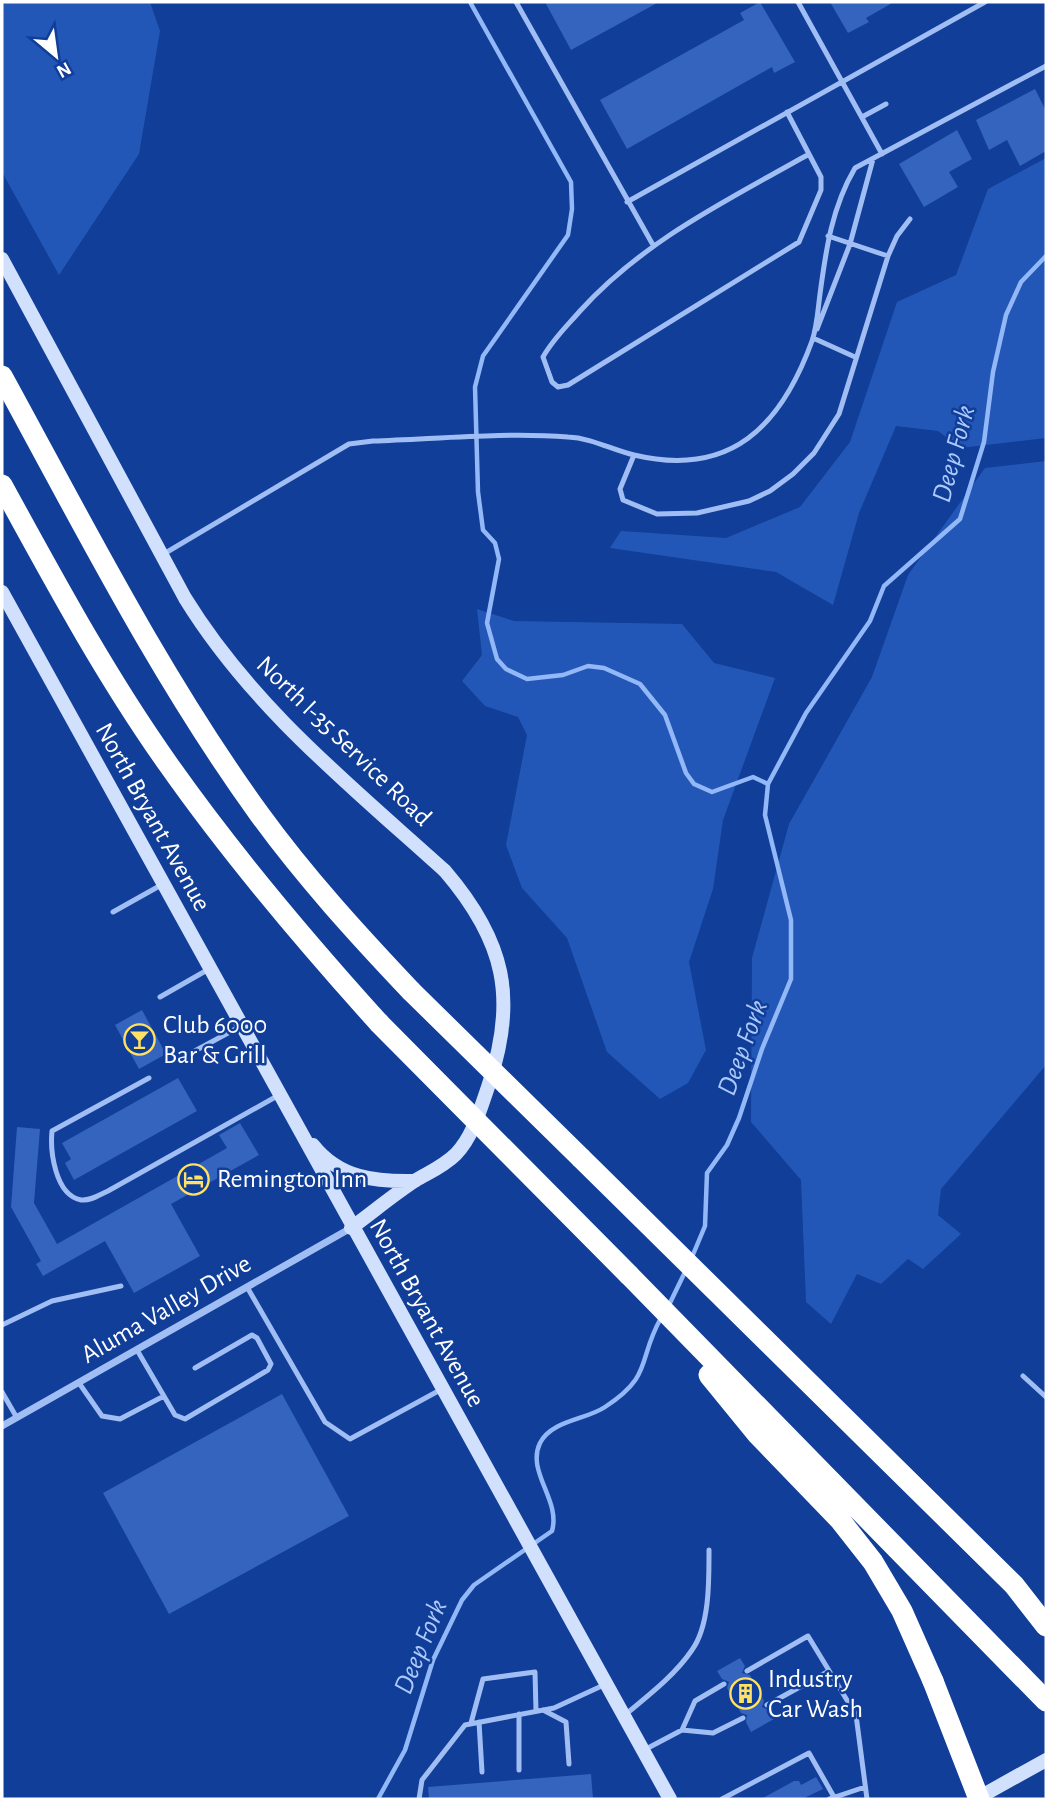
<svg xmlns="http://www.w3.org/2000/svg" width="1048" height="1801" font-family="'Alegreya Sans',sans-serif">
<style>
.green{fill:#2357b7}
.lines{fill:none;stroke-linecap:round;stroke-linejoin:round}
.stream{stroke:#93b8f7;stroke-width:4.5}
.building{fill:#3464be}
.lane{stroke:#a1bef4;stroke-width:5}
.street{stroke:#a1bef4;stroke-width:7}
.secondary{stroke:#d1e0fd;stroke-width:14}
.highway{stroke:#fff;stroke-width:21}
.highway-bridge{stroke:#fff;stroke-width:21}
.labels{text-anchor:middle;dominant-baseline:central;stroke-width:5;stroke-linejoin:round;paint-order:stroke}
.street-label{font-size:26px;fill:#fff;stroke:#103e98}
.poi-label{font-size:26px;fill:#fff;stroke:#103e98;text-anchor:start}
.water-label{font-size:28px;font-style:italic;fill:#adc9fb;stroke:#103e98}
</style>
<rect width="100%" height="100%" fill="#103e98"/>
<!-- green -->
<path class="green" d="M2,2H150L160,31L139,154L59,275L2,172Z
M1046,158V438L960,448L938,431L896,426L859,513L833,605L776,572L610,548L621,531L726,538L800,507L850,442L897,302L956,275L988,189Z
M1046,461V1065L941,1189L938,1215L961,1234L923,1269L908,1259L881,1284L857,1274L831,1324L806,1302L801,1180L751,1122L752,958L789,824L872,677L908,575L985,468Z
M477,609L514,621L682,624L714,663L775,678L723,820L713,889L689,962L706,1050L688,1083L660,1099L607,1052L567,938L522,888L506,845L527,735L518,717L485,706L462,681L482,655Z"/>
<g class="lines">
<!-- stream -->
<path class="stream" d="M470,2L571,182L572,209L568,235L483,356L475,387L478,492L483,530L495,543L499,559L487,623L497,659L506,669L527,679L563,675L588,666L604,668L640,684L665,715L686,773L694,784L712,792L753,777L768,784
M692,1257L705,1226L707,1173L727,1145L739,1118L762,1049L791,979V920L765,815L768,784L806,713L870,621L884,586L960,519L984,442L993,372L1006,315L1021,282L1046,256
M669,1305L685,1272
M378,1799L405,1750L433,1660L462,1600L474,1585L552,1531C561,1500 526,1472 540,1443C552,1420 586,1420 605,1407C654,1375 637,1360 661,1318"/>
</g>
<!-- building -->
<path class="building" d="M545,2H659L571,50Z
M760,2L795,62L774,73L772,67L627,149L600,100L744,20L740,13Z
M830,2H894L866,18L869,22L848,33Z
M1035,89L1046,111V151L1020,166L1007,140L989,150L976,120Z
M957,130L972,159L949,172L958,187L924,207L899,164Z
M142,1010L166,1054L139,1069L115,1025Z
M178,1078L197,1111L74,1180L65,1163L71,1159L62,1143Z
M240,1123L259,1155L171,1204L200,1256L134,1293L105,1241L43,1276L36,1264L41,1261L11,1207L17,1127L40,1129L34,1203L57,1244L227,1148L219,1135Z
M282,1394L349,1516L169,1614L103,1493Z
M740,1658L745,1666L742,1673L750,1675L764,1701L762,1707L769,1710L774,1719L751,1732L746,1722L747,1715L741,1713L727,1688L729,1682L722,1679L717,1671Z
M591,1774L593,1799H429L428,1787Z
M816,1777L823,1789L802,1799H761L794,1781H799L801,1785Z"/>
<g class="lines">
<!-- lane -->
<path class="lane" d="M516,2L653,245
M798,2L882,154
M787,112L821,177V190L799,242L568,385L558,387L552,382L543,357C553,339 567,326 580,311C644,240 728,200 809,154
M862,117L886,104
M627,202L985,2
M828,236L888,256
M817,329L850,244L873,159
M813,338L855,357
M634,455L620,489L623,500L657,514L697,513L749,501L770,491L793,474L814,453L839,414L888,256L897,236L910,219
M162,555L349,444L373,441C436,439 505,432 568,437C592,438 612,450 634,455C731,478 781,426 812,341C817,327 818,309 820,294C826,249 832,207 855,168L1046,66
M113,912L163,884
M160,997L209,969
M191,1053L241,1026
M149,1078L52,1131C50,1151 55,1195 81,1200C91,1201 99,1195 108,1191L279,1095
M247,1287L325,1422L350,1439L442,1389
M2,1325L52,1301L121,1286
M137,1350L175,1415L185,1419L268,1370L271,1364L257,1338L252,1335L195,1368
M1023,1376L1046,1397
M79,1383L102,1416L120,1419L164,1396
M2,1392L17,1418
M747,1671L808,1636L856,1715L867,1799
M767,1705L829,1671
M543,1710L566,1722L569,1764
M519,1714V1770
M626,1714C649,1695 675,1675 692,1650C710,1625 709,1579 709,1550
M479,1722L482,1772
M471,1723L483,1679L535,1672L536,1711
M682,1730L695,1701L724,1684
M646,1749L682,1730L713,1733L743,1718
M419,1799L422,1780L465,1725L554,1708L606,1684
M722,1799L809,1753L834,1797
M829,1799L865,1787"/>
<!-- street -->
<path class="street" d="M2,1426L351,1228"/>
<!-- secondary -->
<path class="secondary" d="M2,259L185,598C252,707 351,786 445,871C505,941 518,999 488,1087C480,1110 473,1136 456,1154C444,1166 430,1172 416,1180C393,1195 373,1212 351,1228
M2,592L670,1799
M313,1145C339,1178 375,1182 415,1181
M976,1799L1046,1760"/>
<!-- highway -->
<path class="highway" d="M2,376C83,524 160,677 260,815C305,877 358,935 411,991
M2,485C54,580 105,675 168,764C232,855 304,940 379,1023
M581,1158L1014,1585L1046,1626
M629,1275L1046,1701
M709,1375L758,1435L840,1520L873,1562L902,1611L933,1681"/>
<!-- highway-bridge -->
<path class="highway-bridge" d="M411,991L581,1158
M379,1023L629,1275
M933,1681L979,1799"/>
</g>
<!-- icons -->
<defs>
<symbol id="bar-ring" viewBox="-11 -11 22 22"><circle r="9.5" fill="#103e98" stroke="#ffe164" stroke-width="1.5"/><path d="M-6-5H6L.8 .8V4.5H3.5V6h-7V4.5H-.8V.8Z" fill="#ffe164"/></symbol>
<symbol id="hotel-ring" viewBox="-11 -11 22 22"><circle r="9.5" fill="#103e98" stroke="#ffe164" stroke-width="1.5"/><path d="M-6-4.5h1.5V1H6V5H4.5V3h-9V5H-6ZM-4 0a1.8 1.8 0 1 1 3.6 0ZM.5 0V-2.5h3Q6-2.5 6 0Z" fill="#ffe164"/></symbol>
<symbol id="building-ring" viewBox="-11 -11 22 22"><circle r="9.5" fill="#103e98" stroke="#ffe164" stroke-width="1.5"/><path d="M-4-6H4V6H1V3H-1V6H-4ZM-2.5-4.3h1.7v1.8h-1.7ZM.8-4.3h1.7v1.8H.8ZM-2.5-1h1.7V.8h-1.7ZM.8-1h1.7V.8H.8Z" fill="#ffe164"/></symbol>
</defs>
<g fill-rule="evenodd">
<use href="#bar-ring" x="122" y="1022" width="35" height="35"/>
<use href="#hotel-ring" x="176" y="1162" width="35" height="35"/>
<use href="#building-ring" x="728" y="1676" width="35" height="35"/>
</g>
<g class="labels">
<!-- street labels -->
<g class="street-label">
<text transform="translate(344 741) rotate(44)">North I-35 Service Road</text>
<text transform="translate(153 817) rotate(61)">North Bryant Avenue</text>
<text transform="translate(166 1309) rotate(-30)">Aluma Valley Drive</text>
<text transform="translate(427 1313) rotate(61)">North Bryant Avenue</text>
</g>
<!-- poi labels -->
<g class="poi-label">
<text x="163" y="1025">Club 6000<tspan x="163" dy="30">Bar &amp; Grill</tspan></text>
<text x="217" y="1179">Remington Inn</text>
<text x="768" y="1679">Industry<tspan x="768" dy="30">Car Wash</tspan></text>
</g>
<!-- water labels -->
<g class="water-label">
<text transform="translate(954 454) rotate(-75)">Deep Fork</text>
<text transform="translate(743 1048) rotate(-70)">Deep Fork</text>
<text transform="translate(421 1647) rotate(-68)">Deep Fork</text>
</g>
</g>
<!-- border -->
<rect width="1048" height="1801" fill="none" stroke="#ffffff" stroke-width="7"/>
<!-- north arrow -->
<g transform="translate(56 56) rotate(151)" stroke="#103e98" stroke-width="5" paint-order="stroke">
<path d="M0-5L12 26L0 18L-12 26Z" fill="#ffffff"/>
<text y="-10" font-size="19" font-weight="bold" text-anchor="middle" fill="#ffffff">N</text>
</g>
</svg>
